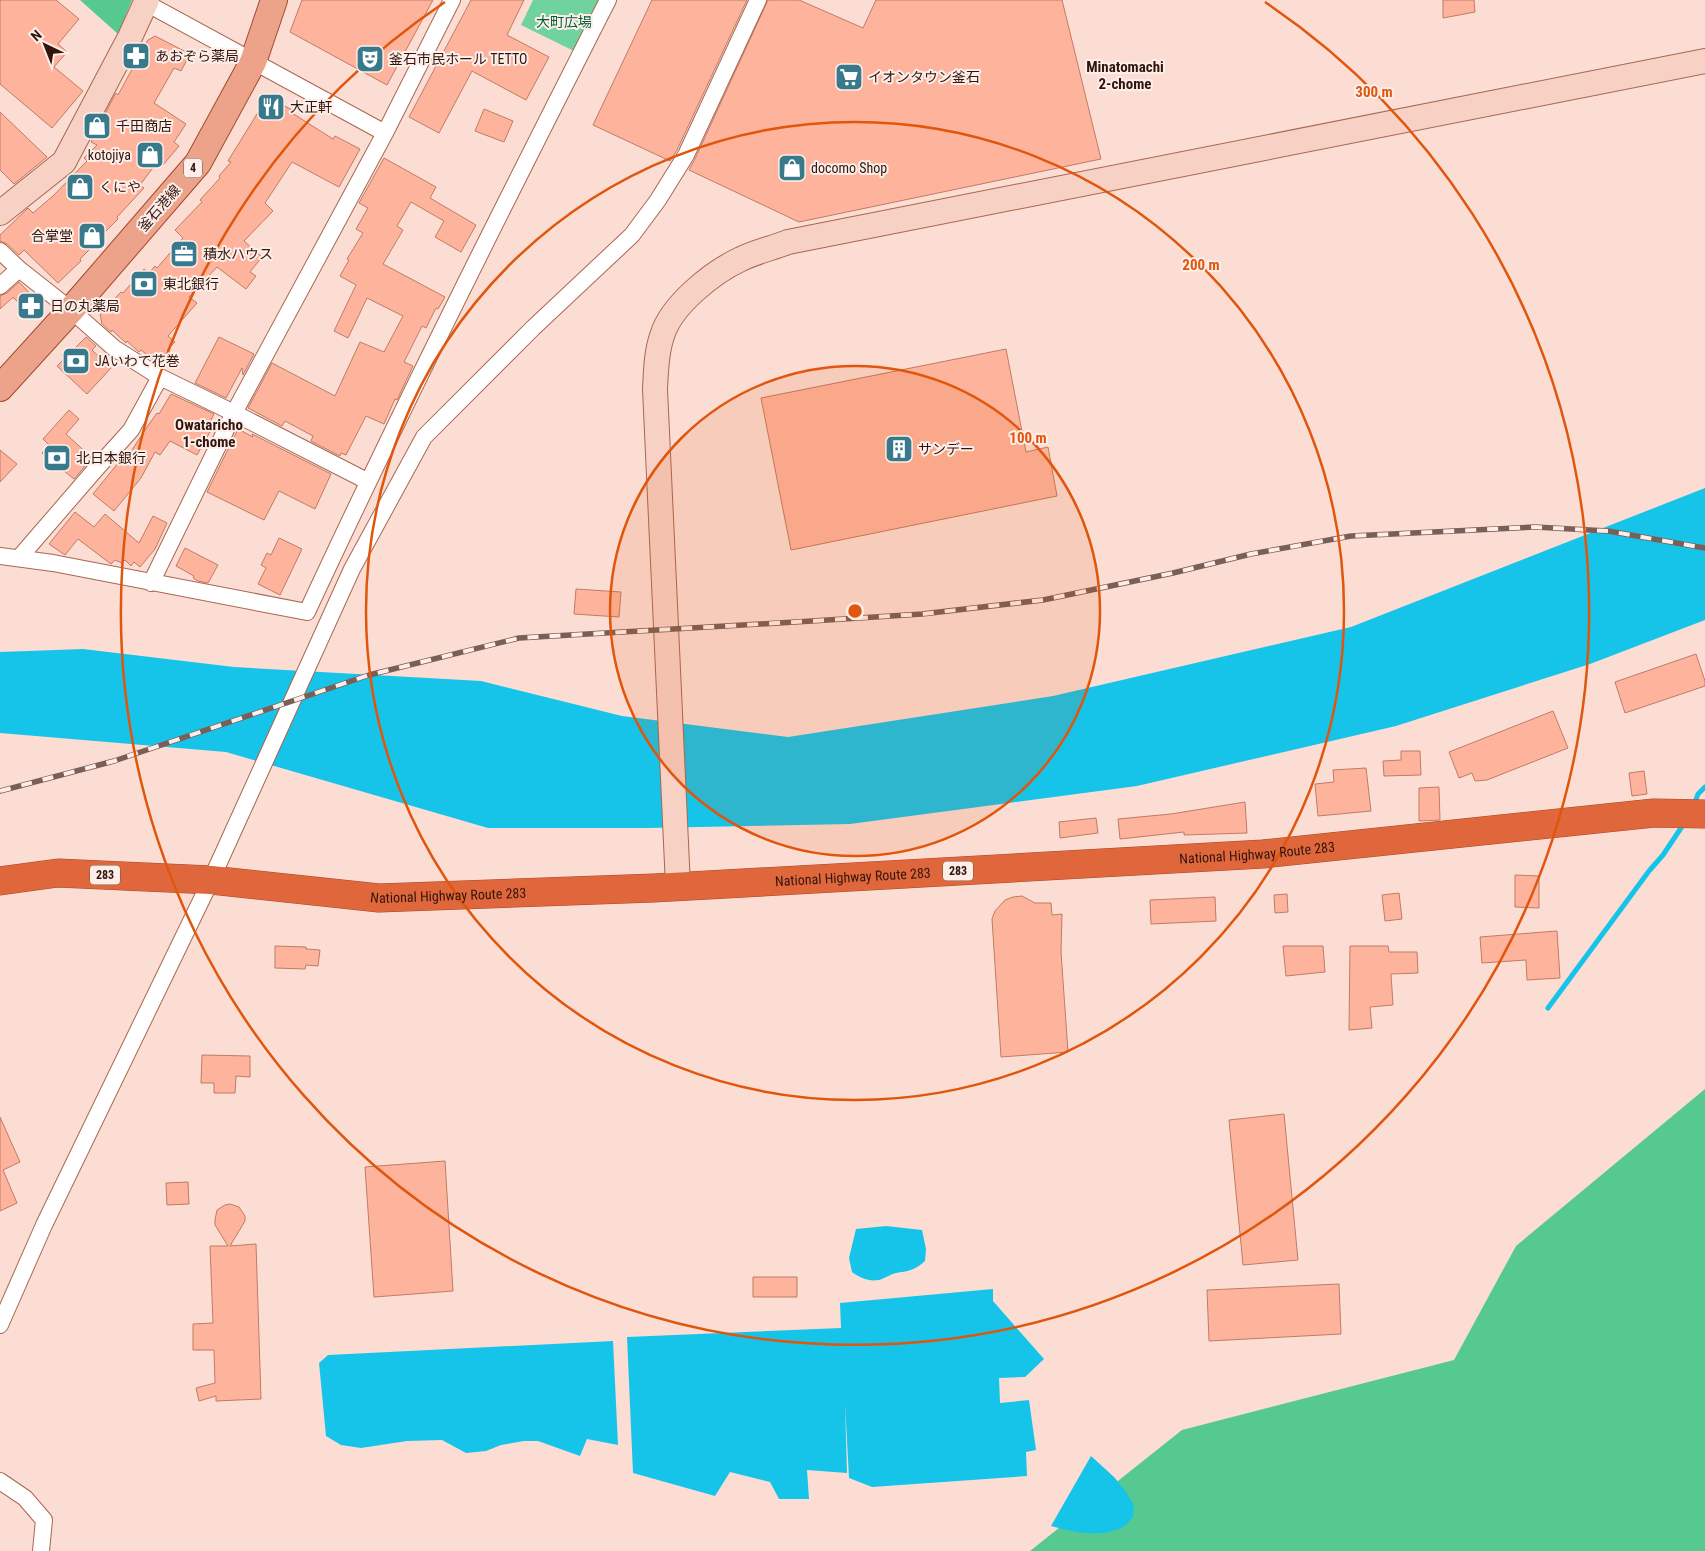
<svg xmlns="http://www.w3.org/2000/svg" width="1705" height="1551" font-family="'Roboto Condensed','Noto Sans JP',sans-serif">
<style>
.green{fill:#70d39f}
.forest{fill:#56c990}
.water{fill:#16c4ea}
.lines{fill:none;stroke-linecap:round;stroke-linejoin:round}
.stream{stroke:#16c4ea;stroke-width:5}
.building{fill:#feb49c;stroke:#c07b64}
.street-casing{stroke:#a96650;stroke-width:18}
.secondary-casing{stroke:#a96650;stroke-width:26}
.primary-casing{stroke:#a34a2c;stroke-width:28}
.highway-casing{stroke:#a34a2c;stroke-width:29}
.street{stroke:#fff;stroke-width:16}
.secondary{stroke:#f6d1c4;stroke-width:24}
.primary{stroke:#eca38a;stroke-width:26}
.highway{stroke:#e0663c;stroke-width:28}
.rail-casing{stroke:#7b5e55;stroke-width:5.5}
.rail{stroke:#feeee9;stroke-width:4;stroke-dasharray:11;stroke-linecap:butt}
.ring{fill:none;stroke:#df560c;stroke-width:2.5}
.labels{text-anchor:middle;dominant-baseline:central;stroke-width:4;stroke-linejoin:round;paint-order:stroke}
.shield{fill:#feeee9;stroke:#6e574f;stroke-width:1}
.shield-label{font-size:12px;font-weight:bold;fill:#31160d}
.park-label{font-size:14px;fill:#005e3a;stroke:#feeee9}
.poi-label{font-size:14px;fill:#31160d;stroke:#feeee9;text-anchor:start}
.street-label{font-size:14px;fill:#31160d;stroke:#feeee9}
.neighbourhood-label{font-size:15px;font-weight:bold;fill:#31160d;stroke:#feeee9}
.centre{fill:#df560c;stroke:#feeee9;stroke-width:2.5}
.ring-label{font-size:15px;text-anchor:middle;font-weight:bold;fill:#df560c;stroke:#feeee9;stroke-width:4;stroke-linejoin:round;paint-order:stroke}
</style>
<rect width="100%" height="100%" fill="#fcddd3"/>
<!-- green -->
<path class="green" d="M533,0H600L574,51L521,25Z"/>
<!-- forest -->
<path class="forest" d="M80,0H132L118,34Z
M1705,1089V1551H1030L1182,1430L1454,1360L1516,1246Z"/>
<!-- water -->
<path class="water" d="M1705,488V620L1590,664L1396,726L1137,786L850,824L647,828H488L226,752L0,733V652L83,649L234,667L481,681L622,716L788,737L1053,696L1351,627Z
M886,1226L922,1230L926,1249L925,1261C915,1270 909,1271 896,1273C891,1274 887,1277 882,1279C872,1283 860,1278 852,1272L849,1258L856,1229Z
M993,1289V1301L1044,1359L1025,1377L999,1378L1000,1403L1029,1400L1036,1450L1026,1452L1027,1476L872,1487L849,1478L845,1403L847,1473L807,1470L809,1499H779L770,1482L730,1472L715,1496L633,1473L627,1337L841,1328L840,1303Z
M613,1341L618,1445L587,1439L580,1456L538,1441H524L501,1445L486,1451L466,1453L442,1440L407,1441L361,1448L341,1445L326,1436L319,1363L328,1355Z
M1091,1456L1114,1477L1124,1489L1134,1505L1133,1517C1129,1521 1126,1526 1121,1528C1099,1538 1073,1532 1051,1526Z"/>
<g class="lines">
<!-- stream -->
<path class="stream" d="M1694,805L1698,794L1705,787
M1548,1008L1649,871L1663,855L1685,822"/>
</g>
<!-- building -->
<path class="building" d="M0,0H56L79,19L58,44L67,52L54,67L83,91L52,128L0,84Z
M302,0H433L387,85L290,32Z
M471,0H524L507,35L549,57L526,100L472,71L439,133L409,117Z
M652,0H747L677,150L670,161L593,125Z
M768,0H799L863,28L876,0H1062L1101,159L799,222L689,170L695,159Z
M1443,0H1474L1475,12L1443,18Z
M155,36L190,54L181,71L174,68L154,103L186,124L174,142L179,146L163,165L158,161L140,185L144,188L117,217L118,219L104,233L105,234L80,259L81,261L58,283L24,250L19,255L7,244L0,241V235L28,208L33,213L53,196L87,161L84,158L97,145L91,142L110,104L116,93L118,95L148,40Z
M273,100L294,111L292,113L333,139L335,136L360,149L339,187L292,162L265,203L273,211L244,241L262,257L250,272L256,276L246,289L217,267L189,297L197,303L168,336L175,342L167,350L174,357L164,368L141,350L139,352L127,341L126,343L112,330L111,332L102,324L100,314L121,292L123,293L144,269L149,273L155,266L157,268L183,238L175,230L202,202L200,200L220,178L219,176L231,162L228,161L265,101Z
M484,109L513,121L504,142L475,131Z
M0,112L47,157L14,184L0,170Z
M384,158L436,187L430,198L476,225L461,252L435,237L444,221L411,202L397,226L403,230L383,264L445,297L438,309L436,308L426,328L422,326L404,362L413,366L397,400L395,399L384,424L366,416L346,455L341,453L340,456L311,441L313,436L285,421L282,426L248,408L272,363L335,396L360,342L384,352L403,316L367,298L348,338L334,331L356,285L340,276L349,260L347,259L363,233L356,229L368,208L359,203Z
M19,282L40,304L29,314L14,298H12L0,309V296L7,293Z
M86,337L96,346L92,350L111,368L87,394L57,366Z
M219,337L254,354L243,375L242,368L226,398L195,383Z
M1006,349L1026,452L1048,447L1057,496L791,550L761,398Z
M171,394L214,414L206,430L210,432L197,455L170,441L160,455L155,452L141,478L114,511L93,494L123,457L126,459L147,427L157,413L159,414Z
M69,410L79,419L66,434L92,458L74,479L42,453L49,445L43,439Z
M238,429L253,437L252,434L331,474L315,509L279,491L264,520L207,492Z
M0,450L17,464L0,482Z
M75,512L94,527L105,514L139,543L153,516L167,523L155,549L140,567L134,562L131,566L125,560L122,563L115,560L111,564L78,539L65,555L49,544Z
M279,538L302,549L280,595L258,584L266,568L261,565L267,553L271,555Z
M185,548L218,565L208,583L198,581L193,578L194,576L176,566Z
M576,589L621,592L619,617L574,614Z
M1696,654L1705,681V686L1625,713L1615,682Z
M1553,711L1568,748L1487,780L1475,781L1472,773L1459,778L1449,752Z
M1401,751H1420L1421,775L1384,776L1383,761L1401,760Z
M1366,768L1371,811L1318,816L1315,784L1334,782L1333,770Z
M1644,771L1647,794L1632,796L1629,773Z
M1439,787L1440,820L1419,821V788Z
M1245,802L1247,833L1184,835V832L1120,839L1118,819L1171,814Z
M1096,818L1098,833L1060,838L1059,822Z
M1515,875L1539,876V908L1515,907Z
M1399,893L1402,919L1385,921L1382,895Z
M1287,894L1288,912L1275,913L1274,895Z
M1022,896L1035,903H1051L1052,915L1062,914L1061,952L1068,1052L1001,1057L992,919L995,911L1005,900L1013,897Z
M1215,897L1216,921L1151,924L1150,900Z
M1557,931L1560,978L1527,980L1526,960L1482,963L1480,937Z
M275,946L306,947V949L320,950L318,966L306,965L305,969L275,968Z
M1283,946H1323L1325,972L1286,976Z
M1350,946H1388L1389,952H1417L1418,973L1391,974L1393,1005L1370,1007L1372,1028L1349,1030Z
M202,1055L250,1056V1077L236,1076L235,1093H214V1083H201Z
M1284,1114L1298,1260L1243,1265L1229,1120Z
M0,1117L20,1162L3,1170L17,1203L0,1211Z
M445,1161L453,1291L374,1297L365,1167Z
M188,1182L189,1204L167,1205L166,1183Z
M230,1204L239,1207L245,1216V1221L230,1246L256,1244L261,1399L216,1401V1396L199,1401L196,1388L215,1383L214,1350H193V1324L213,1323L210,1246H228L215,1225V1220L217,1210L225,1205Z
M753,1277H797V1297H753Z
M1339,1284L1341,1334L1209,1341L1207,1290Z"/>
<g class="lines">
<defs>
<path id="street" d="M146,3L385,133
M0,251L19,269L71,310L114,348L160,377L234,413L367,481
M0,286L19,269
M0,556L53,563L307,612C403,405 505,203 608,0
M19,558L95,470L131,430L160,377
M151,583L234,413L385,133L452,0
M0,1325L44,1225L211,880L352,569L424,437L533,328L632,235L658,200L686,155L758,0
M0,1481L25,1498L44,1520L41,1551"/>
<path id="secondary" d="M0,213L64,162L130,37L147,0
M678,886L655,389C656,372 656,353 662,336C671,305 713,272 741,259C755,252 773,248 788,242L1705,61"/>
<path id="primary" d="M0,388L71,310L198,163L253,62L274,0"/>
<g id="highway">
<path id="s1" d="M0,881L58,873L211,880L379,898L654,888L1263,854L1654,813L1705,814"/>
</g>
</defs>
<!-- street casing -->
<use href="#street" class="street-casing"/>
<!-- secondary casing -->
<use href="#secondary" class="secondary-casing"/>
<!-- primary casing -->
<use href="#primary" class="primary-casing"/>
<!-- highway casing -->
<use href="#highway" class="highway-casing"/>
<!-- street -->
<use href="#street" class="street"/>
<!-- secondary -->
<use href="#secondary" class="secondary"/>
<!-- primary -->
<use href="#primary" class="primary"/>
<!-- highway -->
<use href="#highway" class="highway"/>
<defs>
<path id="rail" d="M0,791L114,761L369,675L519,638L812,621L922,614L1043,600L1173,573L1251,554L1351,536L1535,527L1608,531L1705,548"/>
</defs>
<!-- rail casing -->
<use href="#rail" class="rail-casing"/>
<!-- rail -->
<use href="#rail" class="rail"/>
</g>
<!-- distance rings -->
<circle cx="855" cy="611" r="245" fill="#df560c" fill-opacity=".12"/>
<g class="ring">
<circle cx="855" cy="611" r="245"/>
<circle cx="855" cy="611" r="489"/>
<path d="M1265 2A734 734 0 1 1 445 2"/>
</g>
<!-- icons -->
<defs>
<symbol id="pharmacy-square" viewBox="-11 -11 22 22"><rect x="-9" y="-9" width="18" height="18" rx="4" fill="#38798b" stroke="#feeee9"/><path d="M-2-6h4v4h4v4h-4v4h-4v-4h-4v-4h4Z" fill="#fff"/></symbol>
<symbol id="theatre-square" viewBox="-11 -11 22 22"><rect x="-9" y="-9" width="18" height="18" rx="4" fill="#38798b" stroke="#feeee9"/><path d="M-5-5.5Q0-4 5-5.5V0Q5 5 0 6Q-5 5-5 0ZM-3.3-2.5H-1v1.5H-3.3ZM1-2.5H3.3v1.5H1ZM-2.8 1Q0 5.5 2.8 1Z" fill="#fff"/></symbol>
<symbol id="supermarket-square" viewBox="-11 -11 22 22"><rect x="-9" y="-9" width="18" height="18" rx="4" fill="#38798b" stroke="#feeee9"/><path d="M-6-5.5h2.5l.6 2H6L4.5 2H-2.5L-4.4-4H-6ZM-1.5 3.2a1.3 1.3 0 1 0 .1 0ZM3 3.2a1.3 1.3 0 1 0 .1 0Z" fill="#fff"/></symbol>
<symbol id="restaurant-square" viewBox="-11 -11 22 22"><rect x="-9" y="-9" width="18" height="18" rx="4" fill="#38798b" stroke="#feeee9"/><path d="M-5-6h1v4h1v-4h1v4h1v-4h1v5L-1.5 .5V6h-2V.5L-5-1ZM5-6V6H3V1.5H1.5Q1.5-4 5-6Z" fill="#fff"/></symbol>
<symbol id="shop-square" viewBox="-11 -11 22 22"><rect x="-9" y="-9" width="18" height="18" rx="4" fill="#38798b" stroke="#feeee9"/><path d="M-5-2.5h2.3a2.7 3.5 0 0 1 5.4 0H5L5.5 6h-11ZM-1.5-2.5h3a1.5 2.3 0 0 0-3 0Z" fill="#fff"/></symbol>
<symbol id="office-square" viewBox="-11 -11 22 22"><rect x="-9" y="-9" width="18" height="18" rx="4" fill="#38798b" stroke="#feeee9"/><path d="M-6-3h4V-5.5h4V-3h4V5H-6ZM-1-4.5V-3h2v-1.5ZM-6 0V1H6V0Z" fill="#fff"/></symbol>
<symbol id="bank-square" viewBox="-11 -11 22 22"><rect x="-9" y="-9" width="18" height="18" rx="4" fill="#38798b" stroke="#feeee9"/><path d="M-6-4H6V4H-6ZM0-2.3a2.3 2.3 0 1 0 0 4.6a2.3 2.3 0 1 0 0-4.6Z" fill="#fff"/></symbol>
<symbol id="building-square" viewBox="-11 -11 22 22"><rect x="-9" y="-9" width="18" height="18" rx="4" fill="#38798b" stroke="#feeee9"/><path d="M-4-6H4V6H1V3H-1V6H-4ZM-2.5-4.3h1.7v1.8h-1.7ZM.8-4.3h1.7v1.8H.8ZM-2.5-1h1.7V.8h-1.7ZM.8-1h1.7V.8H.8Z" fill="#fff"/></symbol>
</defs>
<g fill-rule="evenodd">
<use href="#pharmacy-square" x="120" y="40" width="32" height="32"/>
<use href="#theatre-square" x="354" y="43" width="32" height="32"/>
<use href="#supermarket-square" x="833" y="61" width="32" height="32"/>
<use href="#restaurant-square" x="255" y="91" width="32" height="32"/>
<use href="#shop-square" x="81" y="110" width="32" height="32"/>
<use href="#shop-square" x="134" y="139" width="32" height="32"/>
<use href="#shop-square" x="776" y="152" width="32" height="32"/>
<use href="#shop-square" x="64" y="171" width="32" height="32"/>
<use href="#shop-square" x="76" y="220" width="32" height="32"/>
<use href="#office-square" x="168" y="238" width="32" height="32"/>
<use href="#bank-square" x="128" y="268" width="32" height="32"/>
<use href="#pharmacy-square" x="15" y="290" width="32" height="32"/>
<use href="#bank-square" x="60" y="345" width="32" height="32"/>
<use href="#building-square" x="883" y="433" width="32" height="32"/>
<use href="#bank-square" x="41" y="442" width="32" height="32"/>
</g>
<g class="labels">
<!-- shield labels -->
<g class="shield">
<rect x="184" y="158.5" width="18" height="19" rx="4"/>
<rect x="943" y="861.5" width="30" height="19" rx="4"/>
<rect x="90" y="865.5" width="30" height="19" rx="4"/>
</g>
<g class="shield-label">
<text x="193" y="168">4</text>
<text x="958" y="871">283</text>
<text x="105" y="875">283</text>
</g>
<!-- park labels -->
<g class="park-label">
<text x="564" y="22">大町広場</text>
</g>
<!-- poi labels -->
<g class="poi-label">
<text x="155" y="56">あおぞら薬局</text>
<text x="389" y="59">釜石市民ホール TETTO</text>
<text x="868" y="77">イオンタウン釜石</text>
<text x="290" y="107">大正軒</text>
<text x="116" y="126">千田商店</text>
<text x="131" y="155" text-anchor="end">kotojiya</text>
<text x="811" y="168">docomo Shop</text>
<text x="99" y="187">くにや</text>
<text x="73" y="236" text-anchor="end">合掌堂</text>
<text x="203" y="254">積水ハウス</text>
<text x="163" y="284">東北銀行</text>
<text x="50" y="306">日の丸薬局</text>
<text x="95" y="361">JAいわて花巻</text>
<text x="918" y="449">サンデー</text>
<text x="76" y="458">北日本銀行</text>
</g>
<!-- street labels -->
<g class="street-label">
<text transform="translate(159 208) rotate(-49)">釜石港線</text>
<text stroke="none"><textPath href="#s1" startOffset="1260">National Highway Route 283</textPath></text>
<text stroke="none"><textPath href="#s1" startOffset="855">National Highway Route 283</textPath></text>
<text stroke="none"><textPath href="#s1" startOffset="450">National Highway Route 283</textPath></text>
</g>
<!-- neighbourhood labels -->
<g class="neighbourhood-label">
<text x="1125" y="67">Minatomachi<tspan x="1125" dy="17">2-chome</tspan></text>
<text x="209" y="425">Owataricho<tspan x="209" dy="17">1-chome</tspan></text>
</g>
</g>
<circle cx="855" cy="611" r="8" class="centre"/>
<g class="ring-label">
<text x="1374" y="97">300 m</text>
<text x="1201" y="270">200 m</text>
<text x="1028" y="443">100 m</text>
</g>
<!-- north arrow -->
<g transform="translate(45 45) rotate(317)" stroke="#feeee9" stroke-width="4" paint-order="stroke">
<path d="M0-4L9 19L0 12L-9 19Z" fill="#31160d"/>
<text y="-8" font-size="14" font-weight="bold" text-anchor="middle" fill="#31160d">N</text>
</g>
</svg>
